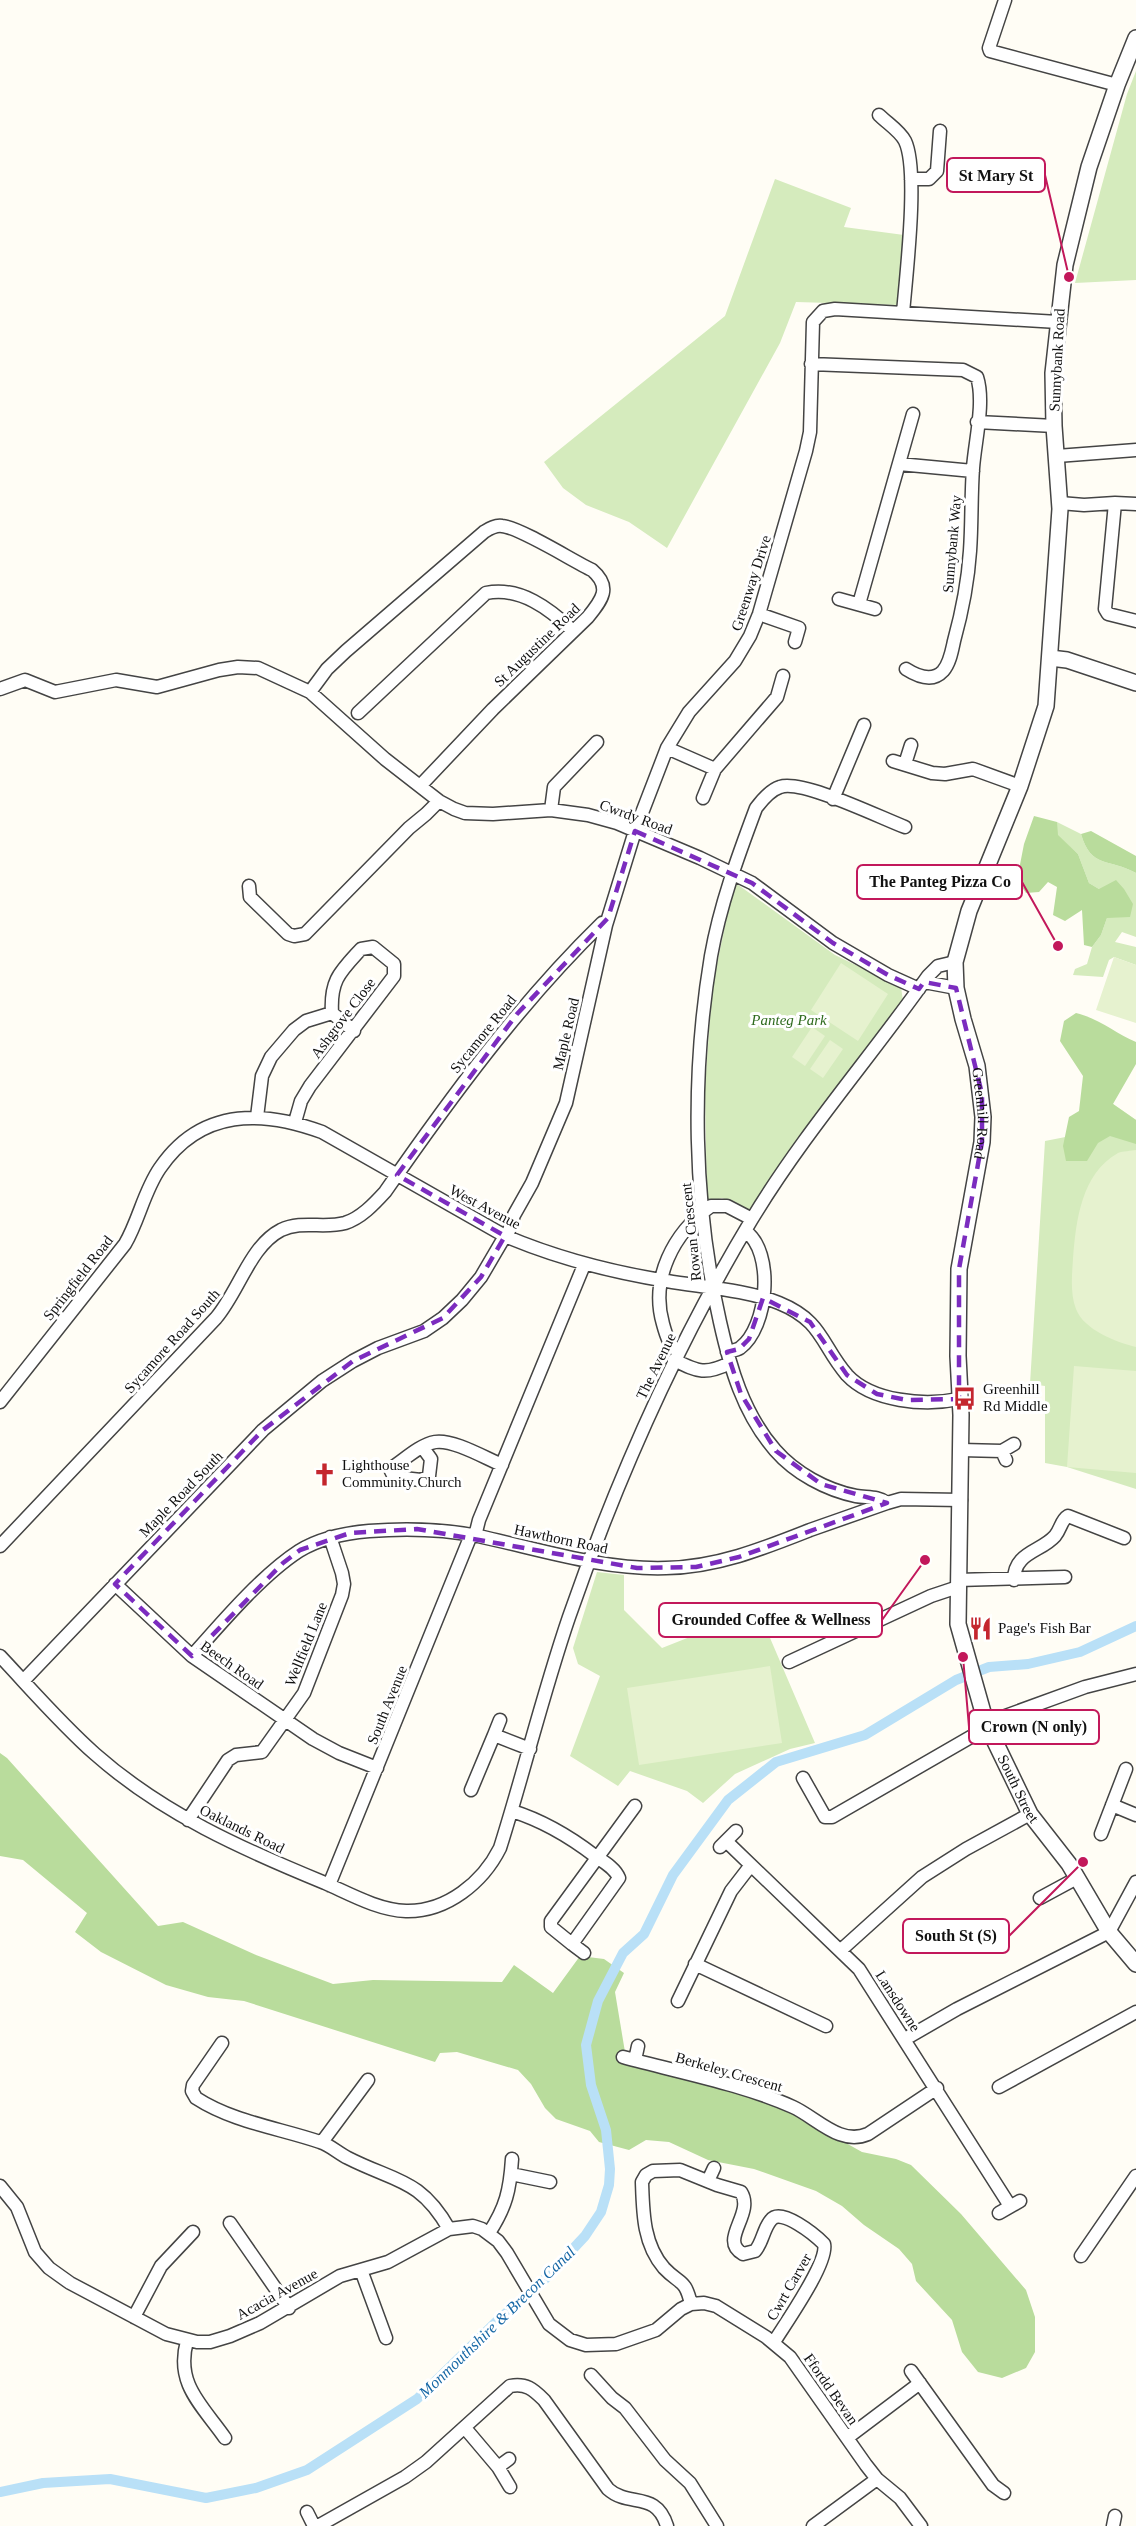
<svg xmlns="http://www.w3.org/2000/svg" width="1136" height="2526" font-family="'Times New Roman',serif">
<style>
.green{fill:#d5ebbd}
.forest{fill:#b9dc9c}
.pitch{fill:#e6f2cf}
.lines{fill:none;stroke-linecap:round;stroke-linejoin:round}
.canal{stroke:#b9e0f7;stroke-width:10}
.minor-casing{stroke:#444;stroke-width:15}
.tertiary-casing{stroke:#444;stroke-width:18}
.minor{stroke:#fff;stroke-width:12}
.tertiary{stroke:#fff;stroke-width:15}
.marked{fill:none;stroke:#7b2cbf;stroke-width:4.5;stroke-dasharray:12 8;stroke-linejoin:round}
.labels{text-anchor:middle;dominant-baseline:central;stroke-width:6;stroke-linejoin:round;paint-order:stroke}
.street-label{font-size:15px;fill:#111;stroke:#fff}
.park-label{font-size:15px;font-style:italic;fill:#2f6b1f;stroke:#fff}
.poi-label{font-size:15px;fill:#111;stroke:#fff;text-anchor:start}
.water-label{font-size:16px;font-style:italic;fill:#1768a6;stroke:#fff}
.leader{fill:none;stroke:#c2185b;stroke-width:2}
.callout-dot{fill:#c2185b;stroke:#fff;stroke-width:2}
.callout{fill:#fff;stroke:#c2185b;stroke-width:2}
.callout-label{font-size:16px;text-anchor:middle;font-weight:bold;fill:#111}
</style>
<rect width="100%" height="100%" fill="#fffdf5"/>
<!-- green -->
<path class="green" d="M1136,71V280L1075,283L1127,94Z
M775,179L851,208L844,227L904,235L898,305L796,302L780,343L667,548L629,522L586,505L563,488L544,462L725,316Z
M1057,822L1081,834C1091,869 1109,858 1136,873V937L1122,932L1115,942L1136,947V965L1114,957L1109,960L1103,977L1073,975L1075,969L1087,964L1092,947L1101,935L1107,918L1099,889L1089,883L1078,854L1057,835Z
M737,884L835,955L901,987L903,1001L790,1151L751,1211L722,1198L707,1203L705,1088L712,988L731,897Z
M1113,1104L1136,1120V1489L1067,1467L1045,1463V1386L1030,1384L1045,1141L1091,1132Z
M597,1572L624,1575V1610L662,1648L758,1610L815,1743L790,1749L735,1774L703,1803L687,1791L630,1771L618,1786L570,1756L600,1676L578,1664L573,1648Z"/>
<!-- forest -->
<path class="forest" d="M1034,816L1057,822L1058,835L1078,854L1089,883L1099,889L1116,880L1124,889L1133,904L1130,917L1107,918L1101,935L1092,947L1084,945L1082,910L1065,921L1053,915L1057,887L1048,882L1039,892L1026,893L1017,880L1024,844Z
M1091,831L1136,856V873C1109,858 1091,869 1081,834Z
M1076,1013C1098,1018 1115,1033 1136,1042V1064L1113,1104L1136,1120V1144L1110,1136L1098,1143L1087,1161H1066L1063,1146L1069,1117L1079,1111L1083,1076L1060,1041L1064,1021Z
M0,1753L7,1758L158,1926L183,1922L256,1955L333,1984L373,1980L502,1982L514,1965L553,1993L580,1956L604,1959L624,1973L615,1992L625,2052L769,2100L862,2152L896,2159L911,2165L961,2214L1026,2290L1035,2317V2352L1026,2368L1002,2378L978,2372L962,2352L952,2320L916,2281L912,2264L899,2249L864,2225L842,2206L816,2191L754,2169L708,2160L669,2142L646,2140L629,2150L599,2142L590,2131L556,2119L545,2108L531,2084L518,2070L457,2052L440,2053L435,2062L244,2001L208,1997L166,1985L101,1952L75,1932L87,1913L23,1860L0,1856Z"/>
<!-- pitch -->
<path class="pitch" d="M1114,957L1136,965V1023L1096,1010Z
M841,963L888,994L858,1041L811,1010Z
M812,1027L825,1036L805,1066L792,1057Z
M830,1040L843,1049L823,1078L810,1069Z
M1136,1150V1347C1116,1342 1084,1330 1076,1309C1070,1294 1072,1274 1073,1259C1076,1221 1081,1174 1118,1153C1123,1151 1131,1151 1136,1150Z
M1074,1366L1136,1371V1473L1067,1467Z
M770,1666L782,1743L639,1765L627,1688Z"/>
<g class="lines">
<!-- canal -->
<path class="canal" d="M0,2492L43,2483L110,2479L206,2498L256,2488L307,2470L417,2399L497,2321L543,2281L585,2236L601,2212L609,2185L610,2169L606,2130L591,2085L586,2045L598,2001L623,1953L644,1934L673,1875L728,1800L776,1762L865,1735L956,1680L989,1667L1028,1664L1080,1652L1136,1626"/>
<defs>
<path id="minor" d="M1005,0L989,48L990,51L1117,85
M879,115C887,123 900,131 905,141C919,170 906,276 903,313
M911,179H929L937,171L940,131
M811,364L963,370L977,377C985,402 975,441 973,468C971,495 972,523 970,551C968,581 962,612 954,641C952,650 950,663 943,671C932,683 917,676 906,669
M977,422L1054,426
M1057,456L1136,450
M899,464L973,471
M1060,503L1084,505L1115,503L1105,609L1108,614L1136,621
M1115,503L1136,504
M839,599L875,609
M859,604L913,414
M759,614L799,628L795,642
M0,689L25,680L55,692L116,680L157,687L219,670L238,667L258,668L310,692L385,759L439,801L454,809L465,813L493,814L551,810L588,815L617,823L700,858L752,883L833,943L888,975L919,989
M310,692L327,669L346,651L484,532C489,529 495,525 502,526C519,527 573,561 592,570C612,587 602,600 588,617L493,709L420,786
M358,713L486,593C520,586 550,609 573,631
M667,748L715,769
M893,761L932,773L945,774L973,769L1020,786
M905,764L911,745
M703,798L715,769L777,697L783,676
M833,799L864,725
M551,810L554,787L597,742
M249,886L250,897L288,934L294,936L305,934L409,828L426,814L439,801
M924,982L956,988
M332,1013L354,1031
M257,1117L262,1076L271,1057L294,1030L306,1021L332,1013C330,980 340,972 361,949L373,947L394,964V976L310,1086L301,1101L295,1122
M507,1237L514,1215L532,1183L566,1103L606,925L635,831L667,748L689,712L735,661L750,636L759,614L806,451L810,432L813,322L823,311L835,309L1058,322
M679,1352C669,1346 666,1335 663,1324C650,1279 673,1233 711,1206H727L752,1219
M727,1352C731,1351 737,1350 740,1348C768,1328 775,1251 745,1231
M674,1360C699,1372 705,1375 730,1363
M0,1402L125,1244C139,1220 144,1191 160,1168C201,1108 262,1110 322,1132L505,1236C557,1258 611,1272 667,1281C702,1287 747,1290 779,1303C823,1321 821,1345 847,1375C872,1402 925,1406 959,1399
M423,1448L431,1459L429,1476L421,1480L394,1477L390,1469C403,1461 419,1445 435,1442C453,1439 485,1458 502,1465
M961,1450L1002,1451
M1006,1460L1002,1451L1014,1444
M887,1503C878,1496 867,1498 856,1496C826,1490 795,1473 775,1450C743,1413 730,1367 720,1322C693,1203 691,1076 711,956C720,905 738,856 756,808C762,800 770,790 780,787C802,779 881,818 905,827
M475,1536L479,1520L584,1265
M0,1546L216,1318C239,1291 250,1246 281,1230C302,1220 324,1229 345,1223C361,1218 374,1204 385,1192C451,1097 519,1004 602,923L606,925
M958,1580L1065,1577
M1014,1580C1014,1552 1041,1552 1055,1536C1061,1529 1061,1520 1068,1516L1124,1538
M115,1584L192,1656L313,1739L339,1753L377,1768
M0,1656C31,1689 61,1724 95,1754C163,1814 242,1849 325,1883C350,1894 378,1910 406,1911C447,1912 483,1882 500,1848C524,1772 543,1693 569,1617C617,1479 676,1345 752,1219C804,1133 870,1058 928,976L938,966L955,962
M192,1656C222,1622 262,1575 299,1551C320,1538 345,1533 369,1531C405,1528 442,1529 478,1536C539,1549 602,1570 666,1568C717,1567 762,1549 810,1530C835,1521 861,1512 887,1503L901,1499L961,1500
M789,1662L931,1596L958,1587
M24,1680L263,1430L322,1381L353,1361L378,1348L424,1331L443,1318L462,1300L481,1277L505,1236
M986,1723L1085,1687L1136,1674
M494,1735L500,1720
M803,1778L825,1817H832L988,1727
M471,1790L494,1735L530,1749
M1112,1805L1136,1815
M512,1811C544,1821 569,1836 595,1856C604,1862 615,1868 619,1878L572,1944L551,1927V1921L635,1806
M188,1820L228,1760L236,1755L262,1752L304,1693L342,1595L344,1584L342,1573L330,1537
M1101,1834L1126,1769
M726,1841L859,1969L1010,2206
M720,1847L736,1831
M329,1885L471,1535
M1040,1898L1077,1878
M572,1944L584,1953
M841,1950L922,1877L966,1849L1030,1814
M695,1964L826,2026
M678,2001L731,1891L751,1865
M905,2039L957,2009L1109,1932L1136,1882
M222,2043L193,2085L192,2091L196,2098C233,2122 279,2128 320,2142C330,2145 338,2153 348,2158C395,2182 420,2178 449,2229
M623,2057C677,2072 742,2084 793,2107C817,2118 840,2146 868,2134L937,2088
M635,2060L638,2046
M999,2087L1136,2012
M322,2142L368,2080
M511,2174L550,2182
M708,2181L714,2168
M0,2186L17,2207L35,2252L49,2268L70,2283L166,2334L197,2342H210L230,2336L260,2323L340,2276L388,2262L449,2229L473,2226L482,2229L498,2241L507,2253L549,2324L570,2340L586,2345L616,2344L656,2330L681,2309L691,2304L704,2303L716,2306L766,2337L790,2357L866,2465L877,2479L900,2498L921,2526
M999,2213L1020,2201
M230,2223L289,2308
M489,2233C506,2207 510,2190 512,2159
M1081,2256L1136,2176
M361,2270L386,2338
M691,2304C685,2278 680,2285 664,2268C643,2244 643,2212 642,2182L646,2175L653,2171L680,2170L717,2185L741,2192C755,2214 718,2240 743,2254L755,2251C763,2242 763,2229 771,2220C781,2207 815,2235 824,2244C829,2262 785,2324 774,2342
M134,2317L161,2266L193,2232
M187,2341C175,2384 202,2405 225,2438
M911,2371L993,2485L1004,2493
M591,2375L612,2398L625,2408L665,2460L690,2483L717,2526
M465,2428L498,2467L510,2487
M847,2438L920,2383
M498,2467L509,2459
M307,2512L314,2526
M318,2526L405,2477L426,2462L510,2386C526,2383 533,2389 544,2400L608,2489C629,2508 656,2490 667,2526
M813,2526L877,2479
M1113,2526L1115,2516"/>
<g id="tertiary">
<path id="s1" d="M1136,38L1117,85L1089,167L1065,265L1053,373L1054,426L1060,509L1046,706L1020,786L969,911L955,962L956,988L963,1019L977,1066L983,1117L982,1142L959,1269L958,1356L961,1415L958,1624L986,1723L1030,1814L1069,1864L1109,1932L1136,1964"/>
<path d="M1050,658L1067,660L1136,683"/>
</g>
</defs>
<!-- minor casing -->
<use href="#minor" class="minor-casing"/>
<!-- tertiary casing -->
<use href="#tertiary" class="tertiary-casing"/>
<!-- minor -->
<use href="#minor" class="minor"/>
<!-- tertiary -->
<use href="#tertiary" class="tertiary"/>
</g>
<!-- marked area -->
<path class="marked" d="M635,831L752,883L833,943L888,975L919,989L924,982L956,988L982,1094V1142L959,1269V1399L907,1400L877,1394L847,1375L810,1322L763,1298L749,1339L739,1349L727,1352L741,1394L776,1451L821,1484L887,1503L739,1557L696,1567L637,1568L417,1529L350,1533L300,1550L283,1563L192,1656L115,1584L263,1430L353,1361L443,1318L481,1277L505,1236L397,1175L517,1014L608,918Z"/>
<!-- icons -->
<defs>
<symbol id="bus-bare" viewBox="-9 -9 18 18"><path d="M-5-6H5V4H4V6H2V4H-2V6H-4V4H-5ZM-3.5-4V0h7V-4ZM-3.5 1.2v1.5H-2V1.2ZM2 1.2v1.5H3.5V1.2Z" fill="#c4262e" stroke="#fff" stroke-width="2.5" paint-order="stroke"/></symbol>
<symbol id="church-bare" viewBox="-9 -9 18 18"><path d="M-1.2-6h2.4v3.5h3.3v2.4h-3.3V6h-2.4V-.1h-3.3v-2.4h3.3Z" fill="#c4262e" stroke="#fff" stroke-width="2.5" paint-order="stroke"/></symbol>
<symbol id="restaurant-bare" viewBox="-9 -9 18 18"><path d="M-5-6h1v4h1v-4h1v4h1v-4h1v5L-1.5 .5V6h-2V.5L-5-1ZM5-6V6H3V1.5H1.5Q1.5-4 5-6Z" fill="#c4262e" stroke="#fff" stroke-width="2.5" paint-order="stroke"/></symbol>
</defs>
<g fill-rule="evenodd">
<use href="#bus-bare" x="948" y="1382" width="33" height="33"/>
<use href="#church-bare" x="308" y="1458" width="33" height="33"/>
<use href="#restaurant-bare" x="964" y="1612" width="33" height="33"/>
</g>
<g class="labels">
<!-- street labels -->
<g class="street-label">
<text transform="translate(1057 360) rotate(-87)">Sunnybank Road</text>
<text transform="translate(952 544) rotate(-85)">Sunnybank Way</text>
<text transform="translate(751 583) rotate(-72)">Greenway Drive</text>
<text transform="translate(537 645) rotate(-44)">St Augustine Road</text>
<text transform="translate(636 817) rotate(20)">Cwrdy Road</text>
<text transform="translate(343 1018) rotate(-53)">Ashgrove Close</text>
<text transform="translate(483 1034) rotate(-51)">Sycamore Road</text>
<text transform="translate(566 1034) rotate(-77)">Maple Road</text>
<text stroke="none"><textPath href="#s1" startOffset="1107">Greenhill Road</textPath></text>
<text transform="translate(485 1207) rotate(28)">West Avenue</text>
<text transform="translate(691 1232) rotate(-96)">Rowan Crescent</text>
<text transform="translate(78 1278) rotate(-52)">Springfield Road</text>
<text transform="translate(172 1341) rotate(-48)">Sycamore Road South</text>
<text transform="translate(656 1366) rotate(-64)">The Avenue</text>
<text transform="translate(181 1494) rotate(-46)">Maple Road South</text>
<text transform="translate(561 1539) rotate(12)">Hawthorn Road</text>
<text transform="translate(306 1644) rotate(-68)">Wellfield Lane</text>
<text transform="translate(232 1665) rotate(35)">Beech Road</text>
<text transform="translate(387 1705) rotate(-68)">South Avenue</text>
<text stroke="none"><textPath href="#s1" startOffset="1796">South Street</textPath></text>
<text transform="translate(242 1829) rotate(26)">Oaklands Road</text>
<text transform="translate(898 2001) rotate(57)">Lansdowne</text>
<text transform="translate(729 2072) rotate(16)">Berkeley Crescent</text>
<text transform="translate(789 2287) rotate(-60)">Cwrt Carver</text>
<text transform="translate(277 2294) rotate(-29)">Acacia Avenue</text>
<text transform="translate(831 2389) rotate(55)">Ffordd Bevan</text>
</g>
<!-- park labels -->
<g class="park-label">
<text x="789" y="1020">Panteg Park</text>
</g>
<!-- poi labels -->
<g class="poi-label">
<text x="983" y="1389">Greenhill<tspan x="983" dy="17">Rd Middle</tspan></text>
<text x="342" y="1465">Lighthouse<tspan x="342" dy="17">Community Church</tspan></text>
<text x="998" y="1628">Page's Fish Bar</text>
</g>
<!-- water labels -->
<g class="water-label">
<text transform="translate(497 2322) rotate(-44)">Monmouthshire &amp; Brecon Canal</text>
</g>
</g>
<!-- callouts -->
<path class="leader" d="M1069 277L1045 175M1058 946L1022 882M925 1560L882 1620M963 1657L969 1727M1083 1862L1009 1936"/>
<g class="callout-dot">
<circle cx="1069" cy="277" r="6"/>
<circle cx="1058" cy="946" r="6"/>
<circle cx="925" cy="1560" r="6"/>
<circle cx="963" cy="1657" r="6"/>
<circle cx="1083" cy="1862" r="6"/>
</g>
<g class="callout">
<rect x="947" y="158" width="98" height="34" rx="6"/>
<rect x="857" y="865" width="165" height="34" rx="6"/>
<rect x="659" y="1603" width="223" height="34" rx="6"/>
<rect x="969" y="1710" width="130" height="34" rx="6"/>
<rect x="903" y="1919" width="106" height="34" rx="6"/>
</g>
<g class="callout-label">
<text x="996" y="181">St Mary St</text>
<text x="940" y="887">The Panteg Pizza Co</text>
<text x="771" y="1625">Grounded Coffee &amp; Wellness</text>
<text x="1034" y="1732">Crown (N only)</text>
<text x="956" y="1941">South St (S)</text>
</g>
</svg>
